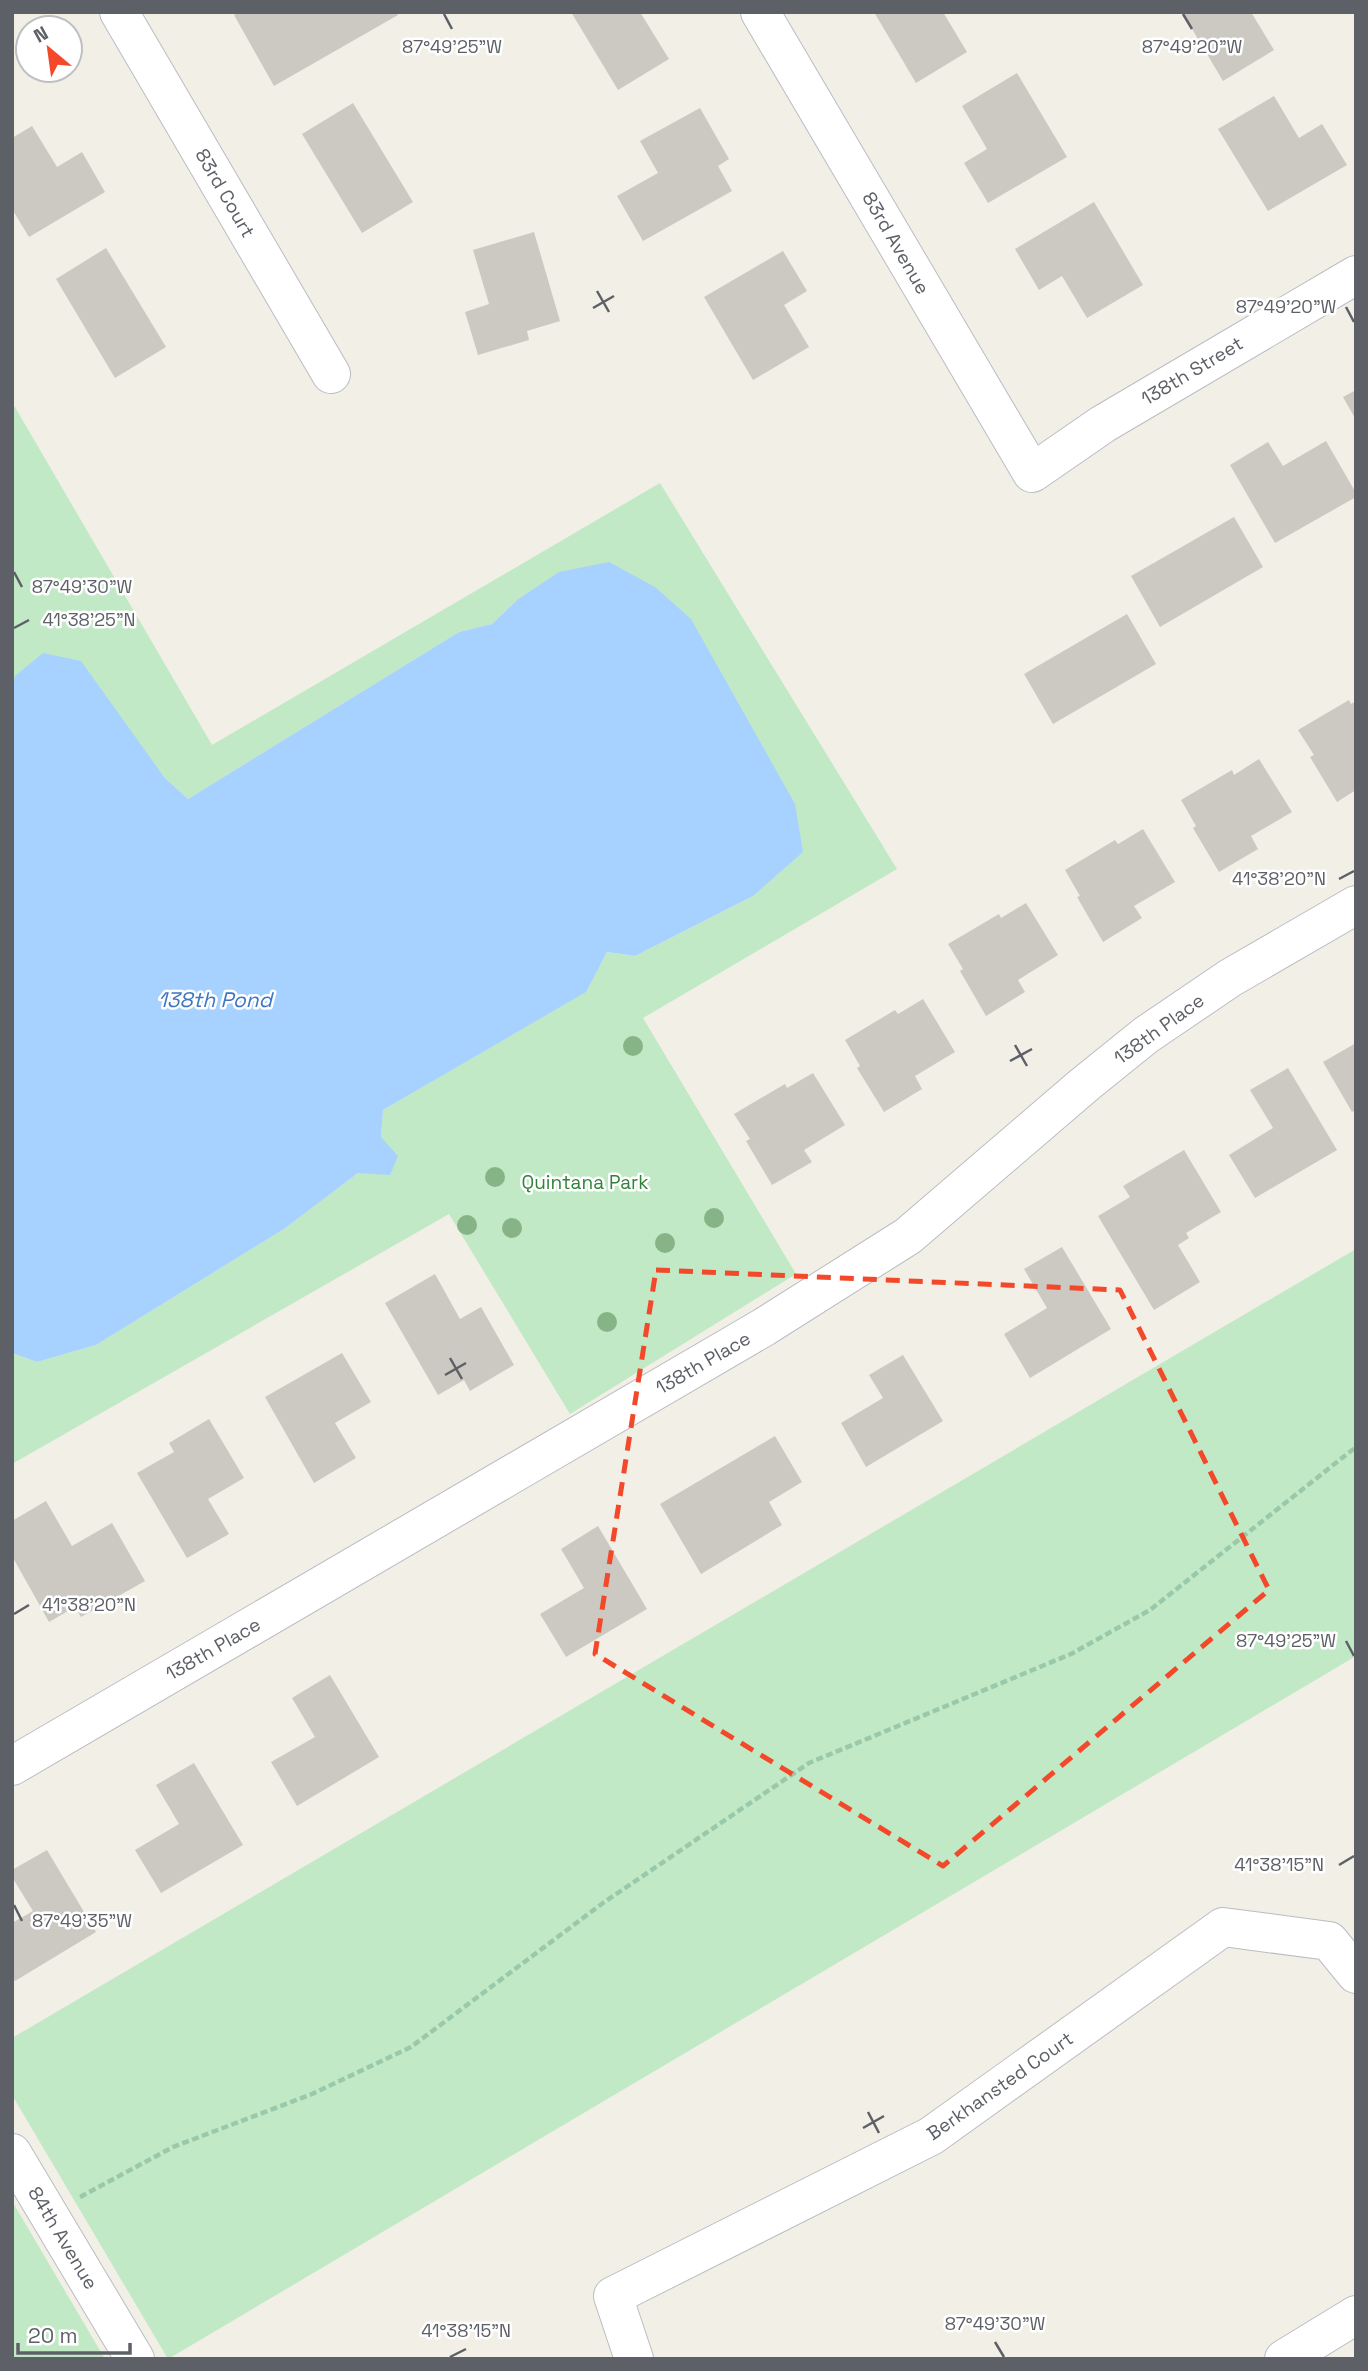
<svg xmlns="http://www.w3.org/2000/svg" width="1368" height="2371" font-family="'Space Grotesk',sans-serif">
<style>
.green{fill:#c1e9c5}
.water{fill:#a7d2ff}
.building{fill:#ccc9c3}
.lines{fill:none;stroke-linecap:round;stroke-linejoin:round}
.minor-casing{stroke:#babdc2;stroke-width:40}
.path{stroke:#99c8aa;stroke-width:4.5;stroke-dasharray:7 3.5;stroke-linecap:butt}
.minor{stroke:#fff;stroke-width:38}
.tree{fill:#87b487}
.marked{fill:none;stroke:#f3492a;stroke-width:5;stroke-dasharray:14 9;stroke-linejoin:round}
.ticks{fill:none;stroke:#5d6167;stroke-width:2.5}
.labels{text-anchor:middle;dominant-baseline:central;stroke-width:5;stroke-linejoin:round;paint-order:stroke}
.street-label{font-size:19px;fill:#5d6167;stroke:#fff}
.park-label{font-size:19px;fill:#30833a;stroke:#fff}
.water-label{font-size:21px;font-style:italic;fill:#4075c1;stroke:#fff}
.ticks-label{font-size:18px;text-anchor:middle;fill:#5d6167;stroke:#fff;stroke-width:5;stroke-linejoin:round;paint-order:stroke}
</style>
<rect width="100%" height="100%" fill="#f1efe6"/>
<!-- green -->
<path class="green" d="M12,402L212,745L660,483L897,869L643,1018L796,1274L570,1414L449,1214L12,1464V1353L37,1362L96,1345L284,1229L358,1173L381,1137L383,1110L585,992L607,952L635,956L753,896L517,600L492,624L459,632L188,799L164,777L12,691Z
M1356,1249V1656L168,2359L12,2095V2038Z
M12,2201L105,2359H12Z"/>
<!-- water -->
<path class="water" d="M609,562L655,587L691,619L795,804L803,852L753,896L635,956L607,952L586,992L383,1110L381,1137L398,1156L390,1175L358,1173L284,1229L96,1345L37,1362L12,1353V691L15,676L43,653L81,661L164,777L188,799L459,632L492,624L517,600L559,572Z"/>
<!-- building -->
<path class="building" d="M239,12H396L398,15L274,86L234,15Z
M571,12H640L669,59L618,90Z
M874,12H943L967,52L916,83Z
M1182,12H1251L1274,50L1223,81Z
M1017,73L1067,157L988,203L964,163L987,149L962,106Z
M1274,96L1299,138L1322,124L1347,165L1268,211L1218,129Z
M353,103L413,202L362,233L302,134Z
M700,108L729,159L718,166L732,191L643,241L617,196L658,173L640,141Z
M32,126L57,167L82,152L105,192L29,237L12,209V138Z
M1094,202L1143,285L1087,318L1062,276L1039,290L1015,249Z
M534,232L560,321L527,331L529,340L478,355L465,312L489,304L473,250Z
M106,248L166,347L115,378L56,279Z
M783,251L807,291L784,305L809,347L753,380L704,297Z
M1356,390V420L1343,397Z
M1326,441L1356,493V497L1275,543L1230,465L1268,442L1283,466Z
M1234,517L1263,567L1160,627L1131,576Z
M1127,614L1156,664L1053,724L1024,674Z
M1349,700L1351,704L1356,701V790L1337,802L1310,757L1314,755L1298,730Z
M1259,759L1292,812L1251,836L1258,849L1219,872L1193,828L1196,826L1181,800L1232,770L1234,775Z
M1143,829L1175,882L1134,906L1142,918L1103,942L1077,897L1080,896L1065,870L1115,840L1118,844Z
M1026,903L1058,955L1018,980L1025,992L986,1016L960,971L963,969L948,944L999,914L1001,918Z
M923,999L955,1052L915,1076L922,1089L884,1112L857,1068L860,1066L845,1040L895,1010L898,1014Z
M1356,1043V1110L1352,1112L1323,1062Z
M1288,1068L1337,1150L1255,1198L1229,1155L1273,1128L1250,1090Z
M813,1073L845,1125L804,1150L812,1162L772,1185L746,1141L750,1139L734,1114L785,1084L787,1088Z
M1184,1150L1221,1212L1186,1233L1189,1238L1178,1245L1200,1282L1154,1310L1098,1216L1130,1197L1123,1186Z
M1062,1247L1111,1329L1030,1378L1004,1334L1047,1308L1024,1269Z
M435,1274L460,1319L481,1307L514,1365L470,1391L464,1380L438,1395L385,1303Z
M342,1353L371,1402L335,1423L356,1458L314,1483L265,1397Z
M903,1355L943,1421L866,1467L841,1423L883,1398L869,1375Z
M209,1419L244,1478L208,1499L229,1534L187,1558L137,1473L174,1452L169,1443Z
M775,1436L802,1482L769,1502L782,1525L701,1574L660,1504Z
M46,1501L72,1546L112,1523L145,1581L81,1617L75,1607L49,1622L12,1556V1521Z
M598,1526L647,1609L566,1657L540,1614L584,1588L561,1549Z
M330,1675L379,1757L297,1806L271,1762L315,1737L292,1698Z
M194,1763L243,1845L161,1893L135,1850L179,1824L156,1785Z
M47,1850L96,1932L15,1981L12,1976V1923L33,1911L12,1877V1870Z"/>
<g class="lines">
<defs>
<path id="minor" d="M119,12L331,374
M760,12L1032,473L1103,424L1356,275
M12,1766L764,1327L908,1236L1084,1085L1146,1035L1230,978L1356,905
M12,2153L135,2359
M634,2359L613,2296L931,2136L1223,1927L1329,1941L1356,1974
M1284,2359L1356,2315"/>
</defs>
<!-- minor casing -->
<use href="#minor" class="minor-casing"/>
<!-- path -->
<path class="path" d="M80,2197L173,2147L312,2094L411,2047L603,1903L809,1763L1071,1654L1150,1610L1356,1447"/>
<!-- minor -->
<use href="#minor" class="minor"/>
</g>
<!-- trees -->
<g class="tree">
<circle cx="633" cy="1046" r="10"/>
<circle cx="495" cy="1177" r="10"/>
<circle cx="714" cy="1218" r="10"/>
<circle cx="467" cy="1225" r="10"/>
<circle cx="512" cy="1228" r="10"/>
<circle cx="665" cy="1243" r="10"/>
<circle cx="607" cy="1322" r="10"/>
</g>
<!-- marked area -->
<path class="marked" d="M656,1270L1120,1290L1269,1590L943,1866L595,1654Z"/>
<!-- ticks -->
<path class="ticks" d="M444,14L452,29M1183,14L1192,29M597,291L609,312M1346,307L1354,322M593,308L614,296M14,572L22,587M14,628L29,620M1339,879L1354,871M1015,1045L1027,1066M1010,1061L1032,1049M450,1358L462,1379M445,1375L466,1363M14,1614L29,1605M1346,1641L1354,1656M1339,1865L1354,1856M14,1905L22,1921M868,2112L879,2133M863,2128L884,2116M995,2342L1004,2357M450,2357L466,2349"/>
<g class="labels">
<!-- street labels -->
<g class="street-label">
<text transform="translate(225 193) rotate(60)">83rd Court</text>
<text transform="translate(896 243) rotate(60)">83rd Avenue</text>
<text transform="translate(1192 371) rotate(-31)">138th Street</text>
<text transform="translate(1159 1029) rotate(-36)">138th Place</text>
<text transform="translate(703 1363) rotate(-30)">138th Place</text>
<text transform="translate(213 1649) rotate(-30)">138th Place</text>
<text transform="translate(1000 2086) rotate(-35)">Berkhansted Court</text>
<text transform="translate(63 2238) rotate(59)">84th Avenue</text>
</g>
<!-- park labels -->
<g class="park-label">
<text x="585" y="1182">Quintana Park</text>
</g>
<!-- water labels -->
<g class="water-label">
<text x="215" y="999">138th Pond</text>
</g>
</g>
<g class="ticks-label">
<text x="452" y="53">87°49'25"W</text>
<text x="1192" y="53">87°49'20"W</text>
<text x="1286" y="313">87°49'20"W</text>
<text x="82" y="593">87°49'30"W</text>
<text x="89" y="626">41°38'25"N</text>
<text x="1279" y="885">41°38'20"N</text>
<text x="89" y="1611">41°38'20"N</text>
<text x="1286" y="1647">87°49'25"W</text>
<text x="1279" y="1871">41°38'15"N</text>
<text x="82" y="1927">87°49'35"W</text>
<text x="995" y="2330">87°49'30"W</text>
<text x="466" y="2337">41°38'15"N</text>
</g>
<!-- border -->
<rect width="1368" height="2371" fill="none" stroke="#5d6167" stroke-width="28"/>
<!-- north arrow -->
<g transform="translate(49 49) rotate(331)"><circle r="33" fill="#ffffff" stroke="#bec0c2" stroke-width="2"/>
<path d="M0-5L12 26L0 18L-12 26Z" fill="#f3492a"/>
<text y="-10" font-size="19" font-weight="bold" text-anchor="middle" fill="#5d6167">N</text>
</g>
<!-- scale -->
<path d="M18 2343v10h112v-10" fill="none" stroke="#5d6167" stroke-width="3.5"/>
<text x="28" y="2343" font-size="21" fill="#5d6167" stroke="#ffffff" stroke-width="5" paint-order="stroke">20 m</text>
</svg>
